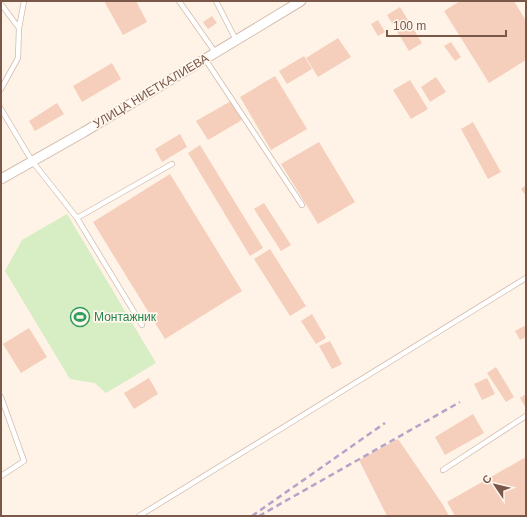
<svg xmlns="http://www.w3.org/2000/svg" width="527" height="517" font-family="Arial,sans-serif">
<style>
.green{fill:#d7edc3}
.building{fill:#f5cfbc}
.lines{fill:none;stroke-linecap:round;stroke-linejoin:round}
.lane-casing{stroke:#d3bcae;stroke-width:6}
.street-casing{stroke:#d3bcae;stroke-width:11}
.lane{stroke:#fff;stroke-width:4.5}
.street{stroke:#fff;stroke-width:9}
.rail{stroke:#b5a3c9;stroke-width:2.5;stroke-dasharray:6 4;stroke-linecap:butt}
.labels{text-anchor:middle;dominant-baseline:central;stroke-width:3.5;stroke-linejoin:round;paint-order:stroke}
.street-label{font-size:12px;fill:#795749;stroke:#fff7ee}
.leisure-label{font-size:12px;fill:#27864d;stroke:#fff7ee;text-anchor:start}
</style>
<rect width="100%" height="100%" fill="#fef3e6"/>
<!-- green -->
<path class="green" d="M67,214L156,363L106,393L95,383L70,379L5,271L22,240Z"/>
<!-- building -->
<path class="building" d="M104,1H136L147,22L123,35Z
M460,1H514L526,21V60L489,83L444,11Z
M400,7L422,43L409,51L387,15Z
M212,16L217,23L208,29L203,22Z
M378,20L385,32L378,36L371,24Z
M338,38L351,57L318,77L306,58Z
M451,42L461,57L455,61L444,46Z
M304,56L312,69L287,84L279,71Z
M112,63L121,79L82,102L73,86Z
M275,76L307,129L271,150L240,97Z
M436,77L446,92L430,102L421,87Z
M410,80L428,109L411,119L393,90Z
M231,101L242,120L208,140L196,121Z
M57,103L64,114L35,131L29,121Z
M473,122L501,172L488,179L461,129Z
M180,134L187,147L162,162L155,149Z
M319,142L355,202L318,224L281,164Z
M200,145L263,248L250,256L188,153Z
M170,174L242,291L165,339L93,222Z
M526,185V196L521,189Z
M264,203L291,245L281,251L254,209Z
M270,249L306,306L290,316L254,259Z
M312,314L326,338L316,344L301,321Z
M526,325V337L520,340L515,331Z
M29,328L47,357L21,373L3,344Z
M330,341L342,364L332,369L319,346Z
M496,367L514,397L506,402L487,373Z
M149,378L158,394L134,409L124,393Z
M487,378L495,394L482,400L474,384Z
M526,394V408L520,398Z
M473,414L484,433L445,455L435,437Z
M398,439L443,505L449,516H387L359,460Z
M526,457V516H455L447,502Z"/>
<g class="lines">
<defs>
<path id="lane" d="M179,1L215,52
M216,1L236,40
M1,4L19,28L18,58L1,89
M19,28L24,1
M205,59L302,205
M1,109L32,161L77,218L142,325
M77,218L172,164
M1,397L24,461L1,476
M443,470L526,416
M139,516L526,278"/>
<path id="street" d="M1,179L84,132L301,1"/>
</defs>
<!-- lane casing -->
<use href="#lane" class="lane-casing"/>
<!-- street casing -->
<use href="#street" class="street-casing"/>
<!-- lane -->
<use href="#lane" class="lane"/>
<!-- street -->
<use href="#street" class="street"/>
<!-- rail -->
<path class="rail" d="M252,516L385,423
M259,516L460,402"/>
</g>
<!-- icons -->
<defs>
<symbol id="stadium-ring" viewBox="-11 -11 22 22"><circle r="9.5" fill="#fff7ee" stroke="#2e9e5b" stroke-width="1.5"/><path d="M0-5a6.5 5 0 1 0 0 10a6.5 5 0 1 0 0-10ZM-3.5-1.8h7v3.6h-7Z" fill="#2e9e5b"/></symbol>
</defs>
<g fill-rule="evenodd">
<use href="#stadium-ring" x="69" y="306" width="22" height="22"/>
</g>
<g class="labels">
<!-- street labels -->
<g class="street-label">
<text transform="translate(151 91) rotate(-31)">УЛИЦА НИЕТКАЛИЕВА</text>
</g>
<!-- leisure labels -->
<g class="leisure-label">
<text x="94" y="317">Монтажник</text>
</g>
</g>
<!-- border -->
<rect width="527" height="517" fill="none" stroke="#795749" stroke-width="4"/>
<!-- north arrow -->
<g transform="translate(495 485) rotate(305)" stroke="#fff7ee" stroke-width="3" paint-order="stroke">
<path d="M0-3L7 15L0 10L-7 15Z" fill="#795749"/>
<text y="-6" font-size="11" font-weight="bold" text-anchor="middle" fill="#795749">С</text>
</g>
<!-- scale -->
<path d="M387 30v6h119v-6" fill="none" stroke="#795749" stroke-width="2"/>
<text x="393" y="30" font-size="12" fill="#795749" stroke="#fff7ee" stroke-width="3" paint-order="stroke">100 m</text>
</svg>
